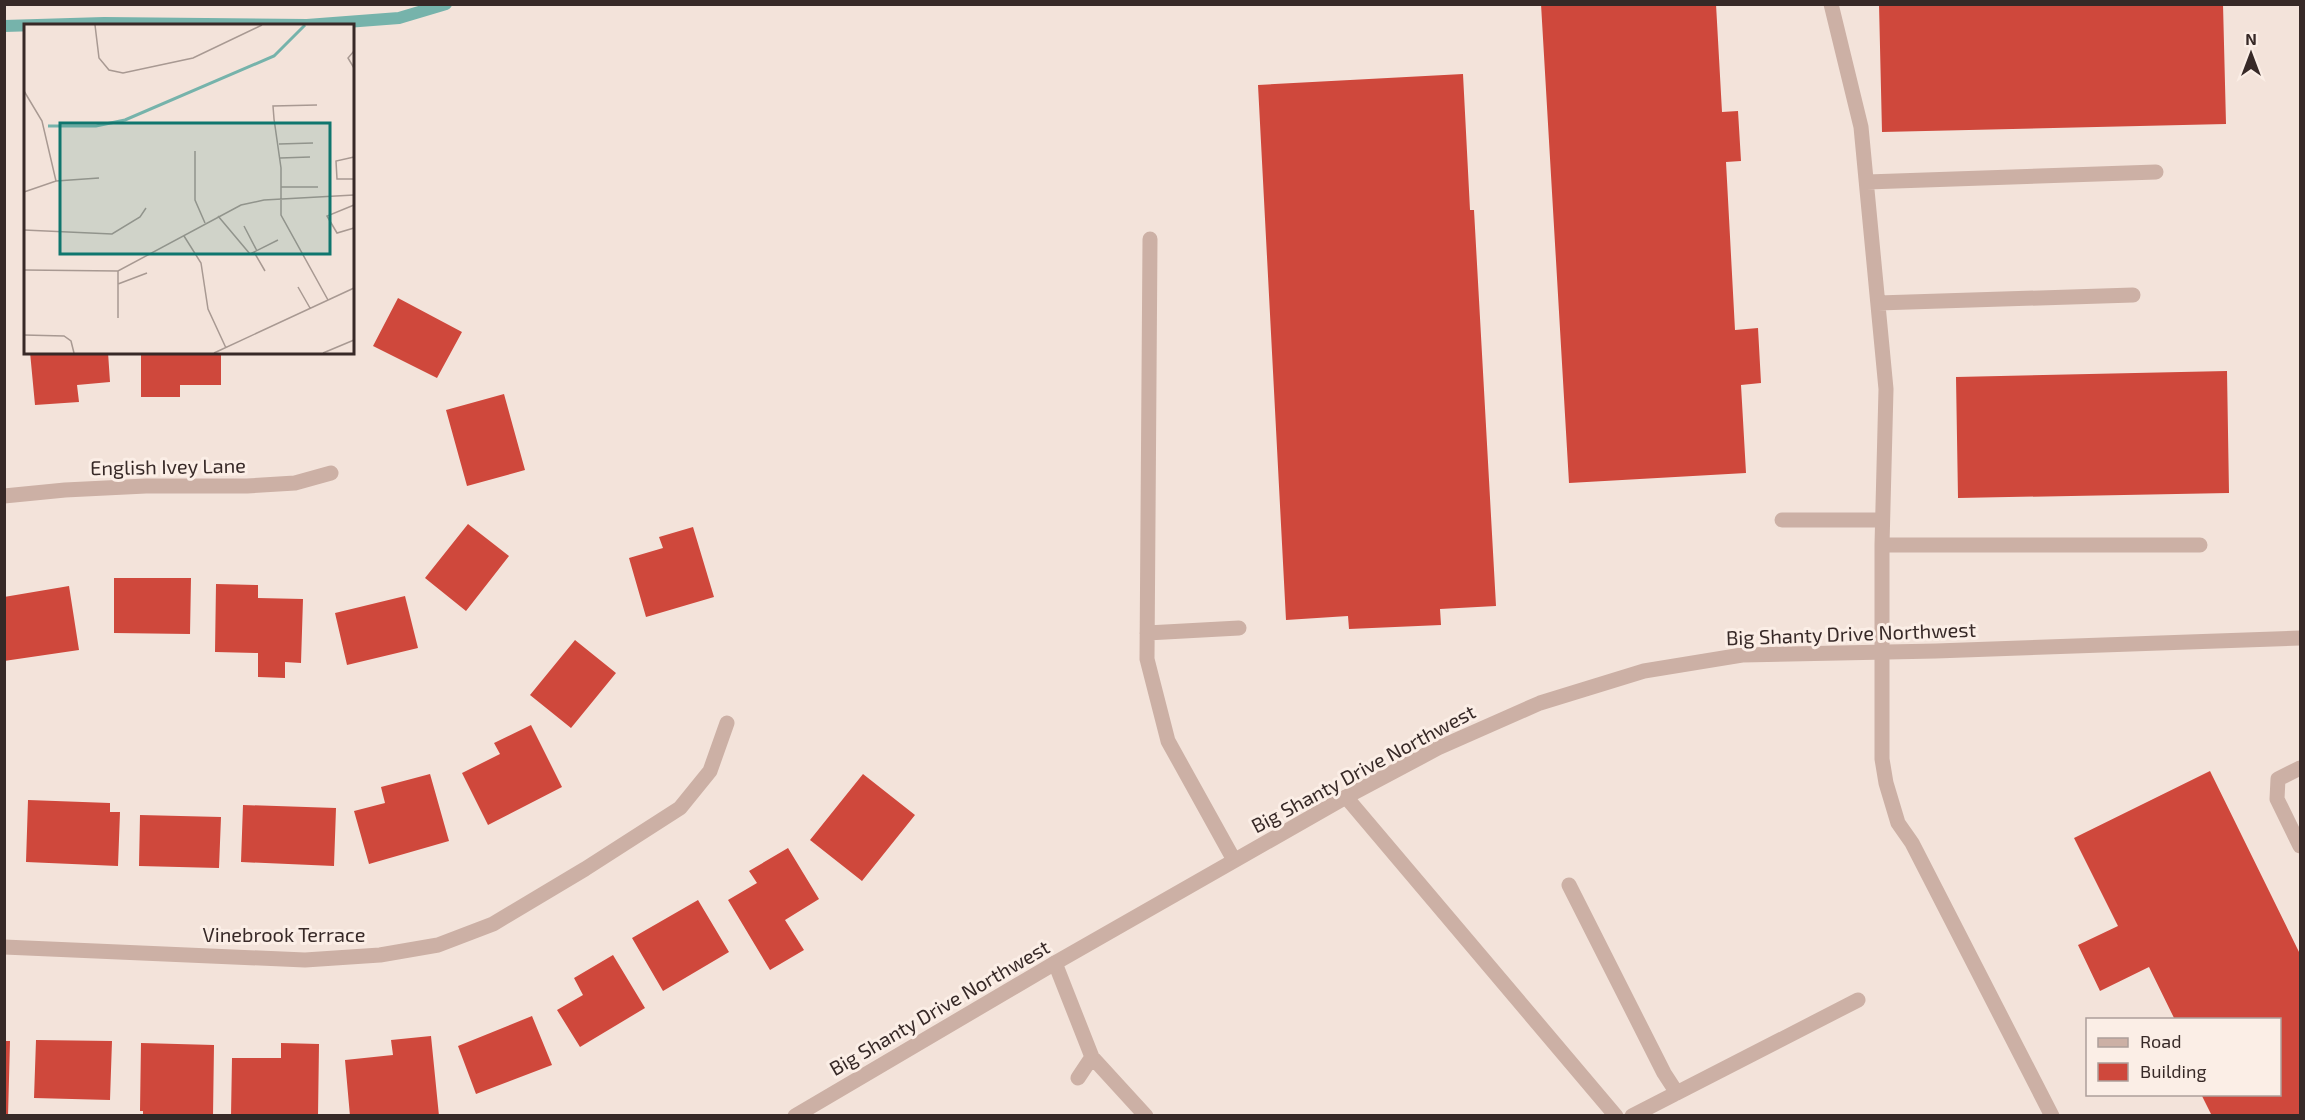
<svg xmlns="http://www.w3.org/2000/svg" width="2305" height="1120" font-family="'Exo 2',sans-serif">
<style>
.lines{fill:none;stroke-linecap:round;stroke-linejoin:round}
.stream{stroke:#76b3ab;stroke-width:12}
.building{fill:#cf483c}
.service{stroke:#ccb0a5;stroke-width:15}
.minor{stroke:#ccb0a5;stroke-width:15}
.tertiary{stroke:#ccb0a5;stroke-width:15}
.labels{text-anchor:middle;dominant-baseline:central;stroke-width:6;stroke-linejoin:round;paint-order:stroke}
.street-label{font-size:20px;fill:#372927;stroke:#fbeee6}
.inset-river{fill:none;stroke:#76b3ab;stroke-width:3}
.inset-road{fill:none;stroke:#a89992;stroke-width:1.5}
.view{fill:#0f766e;fill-opacity:0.15;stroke:#0f766e;stroke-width:3}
.inset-edge{fill:none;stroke:#372927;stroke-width:3}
</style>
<rect width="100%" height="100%" fill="#f3e3da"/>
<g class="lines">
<!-- stream -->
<path class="stream" d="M4,26L104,23L307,25L399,18L446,4"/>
</g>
<!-- building -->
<path class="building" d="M1541,4H1716L1722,112L1738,111L1741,161L1726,162L1735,330L1758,328L1761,383L1741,385L1746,473L1569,483Z
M1879,4H2223L2226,124L1882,132Z
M1463,74L1470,210H1474L1496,606L1440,609L1441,625L1349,629L1348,616L1286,620L1258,85Z
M398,298L462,332L437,378L373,346Z
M30,352H108L110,382L77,385L79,402L35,405Z
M141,352H221V385H180V397H141Z
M2227,371L2229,493L1958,498L1956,377Z
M504,394L525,470L467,486L446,410Z
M468,524L509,556L466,611L425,578Z
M693,527L714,597L646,617L629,558L663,548L659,537Z
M114,578H191L190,634L114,633Z
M216,584L258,585V598L303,599L301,663L285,662V678L258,677V653L215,652Z
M69,586L79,650L4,661V597Z
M405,596L418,648L347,665L335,613Z
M575,640L616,673L571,728L530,695Z
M531,725L562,787L488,825L462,773L500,754L494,743Z
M2210,771L2300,954V1116H2212L2201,1094H2280V1020H2175L2149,967L2100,991L2078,945L2118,926L2074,838Z
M430,774L449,841L369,864L354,811L385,803L381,787Z
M863,774L915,815L862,881L810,840Z
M28,800L110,803V812H120L118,866L26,862Z
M243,805L336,808L334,866L241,862Z
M140,815L221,817L219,868L139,866Z
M788,848L819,899L785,920L804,950L770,970L728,900L757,883L749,871Z
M698,900L729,952L663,991L632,938Z
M613,955L645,1008L580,1047L557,1010L583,995L574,978Z
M532,1016L552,1065L476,1094L458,1046Z
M431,1036L439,1116H350L345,1060L393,1055L391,1040Z
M36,1040L112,1041L110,1100L34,1098Z
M4,1041H10L8,1116H4Z
M141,1043L214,1045L213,1116H143V1111H140Z
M281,1043L319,1044L318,1116H231L232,1058H281Z"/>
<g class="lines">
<!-- service -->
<path class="service" d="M1831,4L1861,127L1886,389L1882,545V759L1886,783L1898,823L1912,843L2052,1116
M1867,182L2156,172
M1150,239L1147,659L1168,741L1234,860
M1878,303L2133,295
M1782,520H1882
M1882,545H2200
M1147,633L1239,628
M2300,768L2278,779L2277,799L2300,846
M1346,797L1616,1116
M1569,885L1664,1073L1677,1093
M1055,963L1092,1057L1146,1116
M1078,1078L1092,1057
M1632,1116L1858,1000"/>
<!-- minor -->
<path class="minor" d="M4,496L65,490L146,486H247L295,483L331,473
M4,947L305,960L380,955L438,945L493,924L585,869L680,808L710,771L727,723"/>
<!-- tertiary -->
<path class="tertiary" d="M795,1116L1055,963L1346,797L1438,748L1540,703L1644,671L1742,655L1936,651L2300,638"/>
</g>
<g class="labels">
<!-- street labels -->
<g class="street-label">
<text transform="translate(168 466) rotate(-1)">English Ivey Lane</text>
<text transform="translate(1851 633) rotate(-2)">Big Shanty Drive Northwest</text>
<text transform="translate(1363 768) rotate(-28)">Big Shanty Drive Northwest</text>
<text x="284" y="934">Vinebrook Terrace</text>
<text transform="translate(939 1007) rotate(-30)">Big Shanty Drive Northwest</text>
</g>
</g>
<!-- overview -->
<g transform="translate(24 24)">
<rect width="330" height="330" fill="#f3e3da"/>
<path class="inset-river" d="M24,102H72L101,96L250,32L281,1"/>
<path class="inset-road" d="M71,1L75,34L85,46L99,49L169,34L238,1M330,27L324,34L330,44M0,67L18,97L32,157M293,81L249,82L250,95L257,144V191L304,276M255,120L289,119M171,127V176L181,199M330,133L312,137L313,155H330M256,134L286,133M257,163H294M0,168L32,157L75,154M330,181L303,192L313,209L330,204M194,192L226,230L254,216M220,202L233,227M0,206L88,210L116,193L122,184M160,212L177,239L184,285L202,324M230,228L241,247M0,246L94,247L217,181L240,176L330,171M94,260L123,249M274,263L286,284M94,294V247M0,311L40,312L47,317L50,329M190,329L330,264M299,329L330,316"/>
<path class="view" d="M36,99H306V230H36Z"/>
<rect width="330" height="330" class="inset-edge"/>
</g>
<!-- border -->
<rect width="2305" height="1120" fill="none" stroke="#372927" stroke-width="12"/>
<!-- legend -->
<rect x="2086" y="1018" width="195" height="78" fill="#fbeee6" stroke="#ad9f9a" stroke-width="1.5"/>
<rect x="2098" y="1038" width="30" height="9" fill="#ccb0a5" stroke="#ad9f9a" stroke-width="1.5"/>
<text x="2140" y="1048" font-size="18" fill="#372927">Road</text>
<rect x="2098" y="1063" width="30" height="18" fill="#cf483c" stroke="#ad9f9a" stroke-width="1.5"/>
<text x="2140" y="1078" font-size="18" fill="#372927">Building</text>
<!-- north arrow -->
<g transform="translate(2251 54)" stroke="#fbeee6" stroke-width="4.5" paint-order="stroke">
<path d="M0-4.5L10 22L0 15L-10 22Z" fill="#372927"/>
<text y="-9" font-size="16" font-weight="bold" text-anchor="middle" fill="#372927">N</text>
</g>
</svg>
